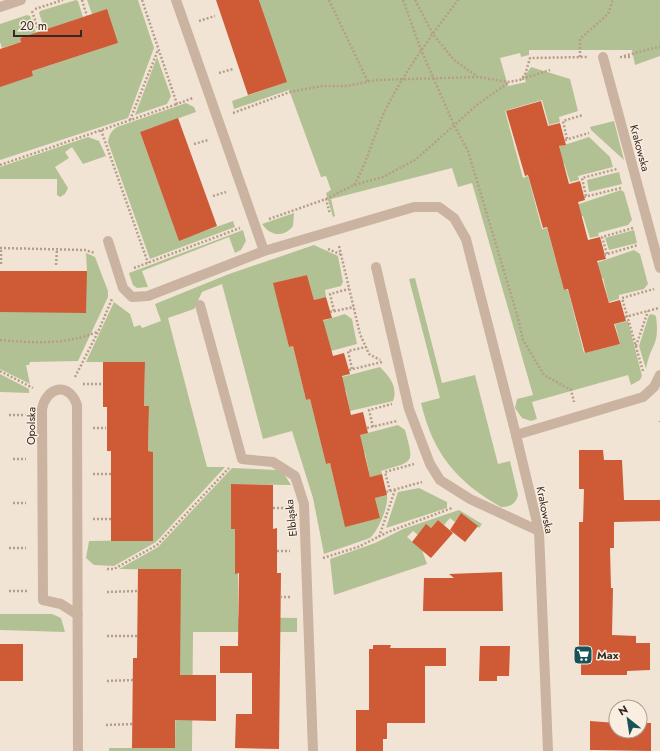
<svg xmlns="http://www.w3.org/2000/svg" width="660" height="751" font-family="Jost,sans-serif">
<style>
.green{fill:#b2c194}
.building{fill:#ce5a36}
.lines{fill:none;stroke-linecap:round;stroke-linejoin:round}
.path{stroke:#b69d8a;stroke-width:2.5;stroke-dasharray:2 2;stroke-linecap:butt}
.lane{stroke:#cab3a0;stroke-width:10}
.street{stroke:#cab3a0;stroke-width:10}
.labels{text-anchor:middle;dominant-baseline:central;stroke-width:3;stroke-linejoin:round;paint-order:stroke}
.street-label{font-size:11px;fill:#342924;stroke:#faeee0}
.poi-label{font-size:11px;font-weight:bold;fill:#342924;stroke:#faeee0;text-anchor:start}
</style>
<rect width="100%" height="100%" fill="#f2e4d4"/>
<!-- green -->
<path class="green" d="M76,0L78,1L83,17L45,30L39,13L40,11Z
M87,0H138L154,48L128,118L0,160V86L33,76L32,71L118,43L92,14Z
M259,0H613L612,2L614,0H660V56L635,65L632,50H529V55L521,57L520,53L500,58L508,86L526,82L524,77L531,67L570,79L578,111L559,117L560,122L549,125L542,100L505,111L523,178L528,176L542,229L547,228L564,290H568L584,353L620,344L615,324L628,321L642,376L640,380L631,385L628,375L532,402L537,419L531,421L522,418L515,408L517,399L533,395L472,183L458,187L452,168L331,199L335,216L333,217L326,193L331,190L326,176L321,177L289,90L234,109L232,101L286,82Z
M27,15L30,16L36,33L20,38L21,42L2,48L0,42V24Z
M157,57L171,96L167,104L135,115Z
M186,103L194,107L196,112L140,132L179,240L233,221L235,227L150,259L108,142C109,135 111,131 117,127Z
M614,121L624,160L591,130L590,127Z
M88,137L99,141L106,156L83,164L72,147L65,152L69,158L55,167L68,188L65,194L60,197L57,195V179H0V167Z
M589,137L610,157L613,167L578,176L579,180L570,182L564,163H561L555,148Z
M619,172L622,184L589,192L587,180Z
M621,190L624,192L632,220L628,225L598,233L599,236L590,238L583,216L580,217L576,205Z
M294,213L293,226C284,238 270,236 262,224Z
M243,230L246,241L241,250L235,253L229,237L142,271L148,287L137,288L133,285L129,273Z
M634,230L637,243L609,250L605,238Z
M314,245L338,256L343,282L341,286L325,290L326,297L314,300L307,275L274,283L289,347L293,346L306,400L310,399L326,464L330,463L345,526L380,518L375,498L387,495C389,506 378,531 370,538L324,554L313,498L292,431L263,439L222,284L202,292L194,309L168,318L207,467H225L156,542L114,566L94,565L86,558L89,541L152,540L153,452L148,451L149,406H144L145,362H86L114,302L130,314L134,327L140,325L142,328L161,321L155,304L229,274Z
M634,250L640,254L648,284L644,289L619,295V299L609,302L603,278H600L596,263Z
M86,253L95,257L108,291V297L78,361L30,362L29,365H26L30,384L0,369V312L87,271Z
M415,278L442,383L475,375L498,464L510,461L518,495C516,504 510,507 501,507C457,482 433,454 421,403L440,398L409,279Z
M345,314L352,319L357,344L331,351L319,322Z
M652,314L656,316C660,347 651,342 646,369L639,346L649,315Z
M380,367C390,377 398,387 393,401L350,411L346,391L338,378Z
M0,374L29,389V393L0,392Z
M398,425L405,430C414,464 415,461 381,471L382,474L370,477L365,453L361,454L356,436Z
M232,468L277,470L284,474L291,485L231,484V529H235V573H238V617L297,618V632H193L192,751H109V748H175L176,659L181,570L119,569L158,547Z
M419,488L447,502V508L386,528L398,492Z
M459,510L482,524L479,528L461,514L455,522L450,518L444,525L438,520L431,528L426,525L418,535L413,531L407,537L422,550L427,564L334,595L330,559L375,543L403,529Z
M0,614H52L61,618L65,632L0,630Z"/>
<!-- building -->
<path class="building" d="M216,0H259L287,82L248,95Z
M107,9L118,43L32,71L33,76L0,87V49L21,42L20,38Z
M541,101L548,126L560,123L566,145L559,146L569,184L580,181L585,200L578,202L588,240L600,237L606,259L597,261L609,303L620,300L626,321L614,324L620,344L585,353L568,289L564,290L547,227L543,228L528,175L525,176L506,111Z
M178,118L217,226L179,241L140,132Z
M0,271H87L86,313L0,312Z
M307,275L314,300L326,297L332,318L323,320L333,356L344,353L350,374L342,376L351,415L363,412L368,433L360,435L370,477L382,474L387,495L375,498L380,518L345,527L330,463L326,464L310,399L306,400L293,346L289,347L273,283Z
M103,362H145L144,406H149L148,451L153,452V541H111V451H107V407H103Z
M579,450H603L604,460H622L624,500H660V521L614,522V548H610L611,588H613L612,635L636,636V643H650V670L627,671V675H581V659L579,660V522H583L584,489H579Z
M231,484L273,485V529L277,528V573H281L279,749L235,748L236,714H252V673H220V646H238L239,573L235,574V529H231Z
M461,513L478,526L465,542L450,530Z
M438,520L453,533L431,558L412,542L426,524L431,528Z
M138,569H181L180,675H216V721L175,720V748H132L133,658H137Z
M502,572L503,611H423L424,578H454L449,574Z
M0,644H23V681H0Z
M373,645H391L390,648H446V666H425V723H387V739H383V751H356V710H369V649H373Z
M480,646H510L509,676H497V681H479Z
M590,721L616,723V731H640V723H651V751L590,750Z"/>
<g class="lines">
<!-- path -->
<path class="path" d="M82,0L87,16
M142,0L177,104L193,98
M329,0L368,82
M403,0L421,50L455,127L468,151L518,318L523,340L544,375L571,390L574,402
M415,0L433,34L454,60L478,77
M35,9L63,0
M32,11L39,32
M199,21L215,16
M624,56L654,48L660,47
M580,57V39L608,14L613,0
M620,57H632
M219,73L233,69
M522,79L550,70
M233,113L290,92L322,86H347L376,80L478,77L508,82L520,80L525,75L530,58L587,57
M130,120L158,50
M101,130L148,263
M567,139L563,121L583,115
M565,140L589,133
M194,144L208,140
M0,165L177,104
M354,185C367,163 373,138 383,115C403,73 431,36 458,0
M213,196L226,192
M586,196L582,178L617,169
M584,197L621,188
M326,199L354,185L383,177L415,160L478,104L508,83
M269,219L326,199L330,214
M339,246L360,334L369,354L380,360
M0,248L85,250L95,253
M328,249L340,254
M607,254L602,237L633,228
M604,255L638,245
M1,264V248
M56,265L57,249
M134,268L240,228
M334,311L330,294L349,289
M330,312L354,307
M625,317L659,308
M0,340C34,343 65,345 97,332
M636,346L648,311
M352,369L348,351L366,347
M349,370L382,362
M0,371L33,388
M643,371L622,298L654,289
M75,377L98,332L112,299
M83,384H103
M9,415H26
M660,422V421
M373,427L369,410L392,404
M93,428H106
M367,428L397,421
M13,459H26
M93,474H111
M390,491L385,472L414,464
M386,492L422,482
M13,503H26
M273,508H289
M93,519H111
M379,537L395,490
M9,548H26
M277,551H290
M323,558L358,547L388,532L452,508
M107,569H114L157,545L229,468
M9,591H27
M107,592L138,591
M280,597H292
M107,636H137
M107,681L133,680
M106,725L132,724"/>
<!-- lane -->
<path class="lane" d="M176,0L264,251
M0,7L21,0
M108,241L123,288L132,297L148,296L264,251L414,207H439L454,218L466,239L516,435
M376,267L409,409L430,464L440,480L470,499L539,531"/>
<!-- street -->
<path class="street" d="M603,57L660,268
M200,305L242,459L273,462L295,476L304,504L313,751
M78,615L61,604L43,600L42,409C46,387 69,381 77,405L78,751
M548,751L539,531L516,435L643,397L654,387L660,375"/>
</g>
<!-- icons -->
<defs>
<symbol id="supermarket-square" viewBox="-11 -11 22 22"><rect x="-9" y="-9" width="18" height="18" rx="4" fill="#175357" stroke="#faeee0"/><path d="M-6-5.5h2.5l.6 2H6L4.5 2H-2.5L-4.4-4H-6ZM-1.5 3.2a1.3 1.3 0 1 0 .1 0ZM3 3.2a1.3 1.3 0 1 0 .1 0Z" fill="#fff"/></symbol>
</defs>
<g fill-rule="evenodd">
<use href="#supermarket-square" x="572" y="644" width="22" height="22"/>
</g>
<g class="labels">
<!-- street labels -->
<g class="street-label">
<text transform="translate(640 148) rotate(75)">Krakowska</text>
<text transform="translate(31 426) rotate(-89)">Opolska</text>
<text transform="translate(545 510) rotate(79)">Krakowska</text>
<text transform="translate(291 518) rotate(-96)">Elbląska</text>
</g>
<!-- poi labels -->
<g class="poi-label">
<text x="597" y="655">Max</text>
</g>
</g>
<!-- north arrow -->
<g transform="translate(628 719) rotate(330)"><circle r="19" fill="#faeee0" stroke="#ab9f95"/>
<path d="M0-3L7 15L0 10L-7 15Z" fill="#175357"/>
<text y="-6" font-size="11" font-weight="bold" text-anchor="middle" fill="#342924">N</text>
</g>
<!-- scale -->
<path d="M14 30v6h67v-6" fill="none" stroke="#342924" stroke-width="2"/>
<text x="20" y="30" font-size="12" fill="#342924" stroke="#faeee0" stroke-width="3" paint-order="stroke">20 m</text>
</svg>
